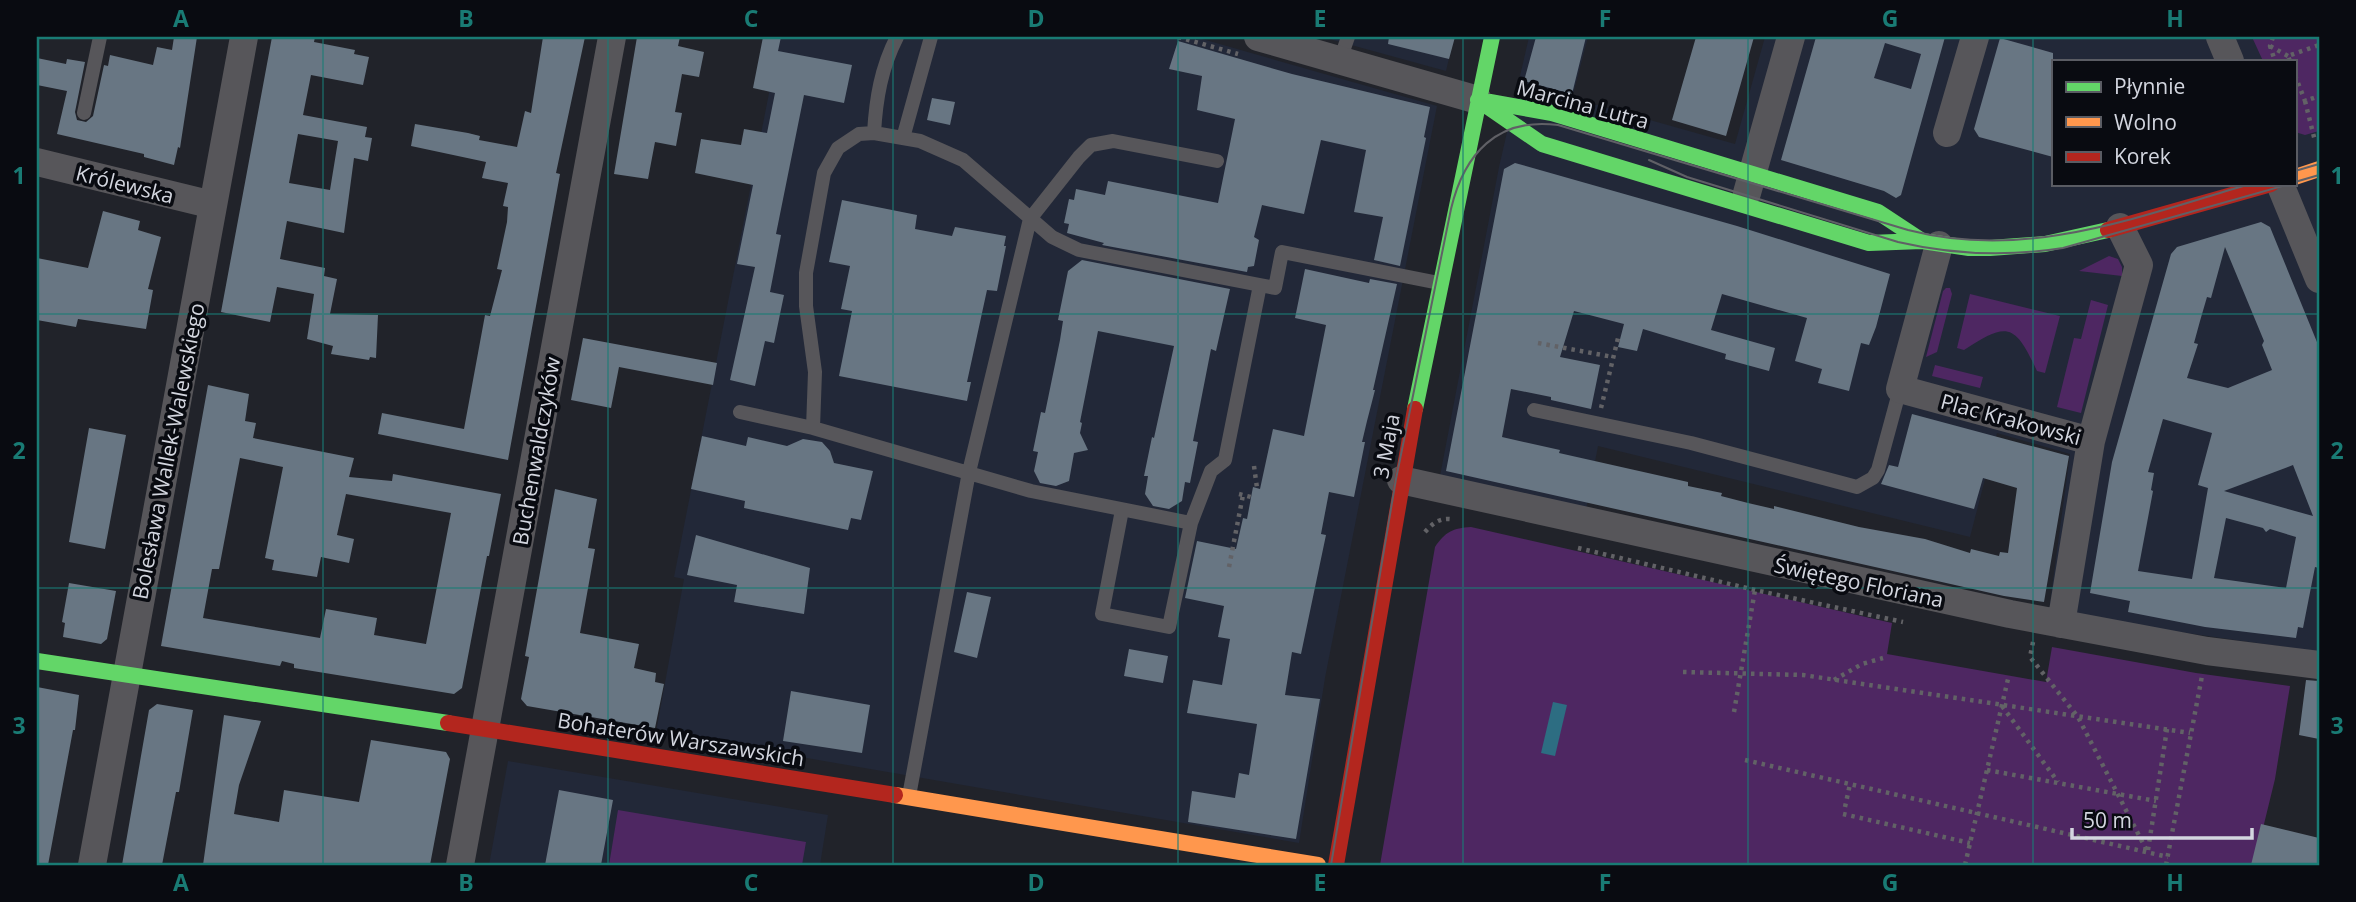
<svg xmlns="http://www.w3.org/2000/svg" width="2356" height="902" font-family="'Open Sans',sans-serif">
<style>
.built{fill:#222838;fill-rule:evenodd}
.green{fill:#4e2762}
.water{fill:#2d6d82}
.building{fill:#687683;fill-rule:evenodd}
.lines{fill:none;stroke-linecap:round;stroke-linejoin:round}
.path{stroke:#626266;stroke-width:4.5;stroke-dasharray:3.5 5;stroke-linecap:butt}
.lane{stroke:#57565a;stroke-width:14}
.street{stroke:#57565a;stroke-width:28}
.fast{stroke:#63d668;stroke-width:16}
.slow{stroke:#ff974d;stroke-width:16}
.jam{stroke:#b3261e;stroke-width:16}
.tram{stroke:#606066;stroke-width:2}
.grid{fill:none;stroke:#197b74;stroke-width:2;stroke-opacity:0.55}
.labels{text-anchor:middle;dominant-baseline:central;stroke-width:7;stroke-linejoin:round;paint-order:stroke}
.street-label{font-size:21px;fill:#d3d6df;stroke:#090b11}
.neatline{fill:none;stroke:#197b74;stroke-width:2.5}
.grid-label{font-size:23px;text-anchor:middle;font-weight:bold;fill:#197b74}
</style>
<rect width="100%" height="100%" fill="#21232a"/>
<!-- built -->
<path class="built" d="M780,37H1195L1437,106L1325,678L1299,843L656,732L684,579L674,577Z
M1322,37H1454L1446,71Z
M1529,37H1588L1572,98L1735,144L1765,37H2319V652L2088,619L2049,610L2070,454L1997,433L1970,537L1598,446L1586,509L1440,476L1499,167ZM2053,61H2295V184H2053Z
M508,761L828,815L820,865H489Z"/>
<!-- green -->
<path class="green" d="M2252,37H2319V131L2305,135L2295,132V61H2263Z
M2109,256L2118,259L2122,267V276L2079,271Z
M1946,288H1950L1952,294L1937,352L1926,357L1943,291Z
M1970,294L2060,316L2045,373L2037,371C2015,324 2008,321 1964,350L1957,348Z
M2091,300L2108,305L2081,413L2057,407L2074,338L2081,339Z
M1935,365L1983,377L1980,388L1932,376Z
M1471,527L1892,623L1887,654L2046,682L2052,647L2196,673L2290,686L2275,779L2254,865H1380L1435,547C1445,532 1453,528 1471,527Z
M618,810L806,842L802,865H609Z"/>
<!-- water -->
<path class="water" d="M1553,702L1567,705L1555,756L1541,753Z"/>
<!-- building -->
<path class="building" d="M174,37H197L180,148L178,147L174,165L144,157V154L57,134L67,91L37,85V58L66,64L67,59L85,62L75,112L77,120L86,122L93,116L104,65L108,66L110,55L153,65L157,47L172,50Z
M272,37H315L314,42L355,50L354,54L369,57L363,85L311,75L303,115L367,127L365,137L372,138L368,161L354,158L344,233L287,221L280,259L325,268L324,276L337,279L330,314L378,315L376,358L370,357L369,360L331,354L333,346L307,339L314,294L277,287L270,322L221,312ZM298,134L338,141L330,190L289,183Z
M543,37H585L556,173L560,174L508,460L378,434L382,413L464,429L485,315L490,316L502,270L497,269L507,222L508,207L503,206L508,183L482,178L486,162L411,146L415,124L468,133L480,136L479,140L517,147L525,111L531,113Z
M637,37H680L678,46L704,52L699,77L682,74L675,112L682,113L676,146L655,142L648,179L614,174Z
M763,37H781L778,51L852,65L844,103L804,95L776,234L781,235L770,292L784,295L774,343L765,341L755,386L730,380L755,267L737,264L753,185L695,173L701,139L741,145L744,129L767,133L775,93L753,88Z
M1389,37H1455L1449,59L1388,44Z
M1536,37H1586L1572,94L1524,81Z
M1696,37H1754L1726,136L1672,120Z
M1816,37H1945L1901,195L1896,198L1884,191L1781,160ZM1885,43L1921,54L1911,89L1874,78Z
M2000,38L2053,53V157L1979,137L1974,129Z
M1178,41L1292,74L1430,107L1424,137L1426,138L1400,266L1374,260L1383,217L1354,212L1366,150L1321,140L1304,214L1262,205L1254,237L1259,240L1254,266L1248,267L1247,272L1102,245L1104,243L1067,233L1069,224L1064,223L1069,199L1074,200L1076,189L1105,195L1108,181L1218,203L1235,119L1197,110L1202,76L1169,69Z
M932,98L955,102L950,125L927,120Z
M1515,163L1737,226L1890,274L1876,327L1869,345L1861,343L1849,391L1818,383L1822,369L1795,361L1807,318L1722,294L1711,330L1775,348L1769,371L1725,359L1726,354L1643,329L1637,351L1618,347L1624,324L1574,311L1560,357L1600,365L1591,409L1551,400V397L1511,389L1502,437L1560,450L1559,453L1688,482V486L1722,493L1721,496L1748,503L1774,509V506L1859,527L1925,539L1970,553L1971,549L1999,556L2000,552L2008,553L2017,488L1983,478L1974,509L1881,484L1889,465L1898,467L1912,414L2069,456L2044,602L2004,596L1446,471L1504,169Z
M842,200L917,215L915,229L952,236L955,227L1006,236L1004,246H1006L997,291L987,290L967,382H971L967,401L839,376L852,311L841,309L850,266L829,262Z
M103,211L140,221L138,230L161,237L148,289L153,290L146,329L78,319L76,327L37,320V258L88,268Z
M2261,222L2270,227L2319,347V568L2315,567L2303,628L2298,627L2296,638L2205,627L2128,612L2130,601L2090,593L2112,462L2171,254L2177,247ZM2225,247L2264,341L2262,345L2272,370L2228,388L2187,378L2198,344L2194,343L2200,321L2207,297L2211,298ZM2163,419L2212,433L2198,485L2208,488L2192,579L2138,571L2153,491L2151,490L2154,473L2148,472ZM2293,465L2313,516L2224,491ZM2226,518L2263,528L2266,532L2270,529L2296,537L2286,588L2214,578Z
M1082,260L1230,289L1216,351L1211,349L1193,441L1198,442L1190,483L1185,482L1182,501L1169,509L1153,506L1145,494L1148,476H1144L1152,437L1154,438L1174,346L1098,331L1080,422L1082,423L1080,433L1088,450L1074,453L1069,481L1056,486L1040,483L1034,471L1038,452L1033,451L1041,412L1045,413L1060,340L1063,321L1058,320L1068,271Z
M1305,269L1369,283L1370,279L1397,284L1373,390H1375L1367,421L1362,442H1365L1354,497L1329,492L1321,534L1326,535L1301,654L1292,652L1285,695L1320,699L1296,839L1188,822L1192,791L1235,798L1239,773L1249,775L1257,724L1187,713L1193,680L1222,685L1230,639L1218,637L1224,606L1185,598L1197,541L1236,549L1243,518L1247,519L1253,487L1260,489L1273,429L1304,436L1326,325L1295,318Z
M583,338L717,363L713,385L619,367L611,408L571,400Z
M208,385L249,394L245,421L256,423L253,438L354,458L349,477L392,481L393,474L501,494L489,556H487L462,688L454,694L294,668V664L282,661L280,666L161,646ZM240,458L283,467L265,558L274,560L272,570L317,577L321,557L349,563L354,539L337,535L346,494L451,513L426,644L374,635L377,618L326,609L320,638L203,618L212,569H219Z
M89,428L126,435L105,549L69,542Z
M702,436L746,446L748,437L787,446L803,439L822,442L830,451L834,463L873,471L861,520L851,518L848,530L744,508L745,501L691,489Z
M555,489L597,499L588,548L595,549L580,633L639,644L634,668L656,673L655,682L664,684L655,728L527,706L521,699L529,657L525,656Z
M696,535L810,568L804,614L734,602L737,585L687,575Z
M69,583L116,591L107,639L101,644L63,637L65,623L62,622Z
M967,592L991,597L977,658L954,652Z
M1129,649L1168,656L1163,683L1124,676Z
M2306,680L2319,681V739L2299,735Z
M37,687L79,695L75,730H73L48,865H37Z
M791,691L870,705L862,753L783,741Z
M157,704L193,710L179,792H176L162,865H122L149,710Z
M224,715L261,721L239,785L234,814L279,822L284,790L359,802L371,740L446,752L450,759L430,865H203Z
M559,790L613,800L601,865H545Z
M2261,824L2319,838V865H2251Z"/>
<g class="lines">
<!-- path -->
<path class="path" d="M1178,37L1238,54
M2273,37L2270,46L2275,61
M2270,46L2288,56
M2290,61L2288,56L2319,45
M2295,75L2305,101L2319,96
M2305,101L2315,141
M1538,343L1613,357
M1601,408L1619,334
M1254,466L1257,488
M1239,494L1251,497
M1425,532C1432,524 1439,518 1450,519
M1578,548L1755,590L1903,622
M1229,567L1243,495
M2033,642L2030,657L2078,717L2147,851
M1683,672L1803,675L2190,733
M1834,680L1862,664L1883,658
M2002,706L2058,782
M1734,712L1755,590
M1745,760L2168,857
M1987,770L2156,801
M1845,807L1850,784
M1843,814L1970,843
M2148,850L2167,729
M1965,865L2008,679
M2166,865L2202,676"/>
<!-- lane -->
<path class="lane" d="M1340,60L1348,37
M84,113L100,37
M874,133C876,99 881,68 897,37
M903,138L931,37
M1534,410L1691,443L1857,487L1873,478L1878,470L1900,389
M740,412L813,428L1031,491L1191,523L1211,471L1225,460L1260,285L1275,288L1282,252L1439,283
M813,428L815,372L806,306V273L824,173L838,148L859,134L874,133L920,141L963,160L1052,237L1079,250L1260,285
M1122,510L1102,614L1169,627L1191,523
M909,796L969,472L1030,219L1079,157L1091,145L1113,141L1217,161"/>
<!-- street -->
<path class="street" d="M1258,37L1478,100
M2220,37L2230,61
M1947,133L1975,37
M37,162L213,205
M2280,184L2319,279
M1747,193L1791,37
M1939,245L1900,389L2091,441
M1401,480L2010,614L2207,651L2319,665
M2061,624L2091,441L2139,265L2120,227
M92,865L244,37
M460,865L612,37"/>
<!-- fast -->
<path class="fast" d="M1478,100L1542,144L1869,243L1922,241L1969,248H1990L2045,244L2108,230
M1490,102L1552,113L1878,212L1922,241
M1415,409L1492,37
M37,661L448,723"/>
<!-- slow -->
<path class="slow" d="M2295,177L2319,169
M895,795L1318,865"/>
<!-- jam -->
<path class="jam" d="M2108,230L2271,184
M448,723L895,795
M1336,865L1415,409"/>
<!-- tram -->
<path class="tram" d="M1649,160L1687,177L1898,242C1954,255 2006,257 2063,248L2290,184
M2295,171L2319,164
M2295,182L2319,175
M1331,865L1396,479L1451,209C1464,154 1497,117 1558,125L1908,230C2027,261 2137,217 2250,184"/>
</g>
<!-- grid -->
<path class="grid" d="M323,37V865M608,37V865M893,37V865M1178,37V865M1463,37V865M1748,37V865M2033,37V865M37,314H2319M37,588H2319"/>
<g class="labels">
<!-- street labels -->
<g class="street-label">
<text transform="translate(1583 104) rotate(15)">Marcina Lutra</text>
<text transform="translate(125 184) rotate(14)">Królewska</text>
<text transform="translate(2011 419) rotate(15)">Plac Krakowski</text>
<text transform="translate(1386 446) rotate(-79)">3 Maja</text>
<text transform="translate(168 451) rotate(-79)">Bolesława Wallek-Walewskiego</text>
<text transform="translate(536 451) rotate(-80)">Buchenwaldczyków</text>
<text transform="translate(1859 582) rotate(12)">Świętego Floriana</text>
<text transform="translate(681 739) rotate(9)">Bohaterów Warszawskich</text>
</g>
</g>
<!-- border -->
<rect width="2356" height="902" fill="none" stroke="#090b11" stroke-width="77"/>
<!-- legend -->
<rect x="2052" y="60" width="245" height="126" fill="#090b11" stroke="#5a5c63" stroke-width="2"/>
<rect x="2066" y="82" width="35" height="10" fill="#63d668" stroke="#5a5c63" stroke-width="2"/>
<text x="2114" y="94" font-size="21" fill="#d3d6df">Płynnie</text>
<rect x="2066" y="117" width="35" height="10" fill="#ff974d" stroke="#5a5c63" stroke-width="2"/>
<text x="2114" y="130" font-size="21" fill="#d3d6df">Wolno</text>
<rect x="2066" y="152" width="35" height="10" fill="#b3261e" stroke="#5a5c63" stroke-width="2"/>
<text x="2114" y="164" font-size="21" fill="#d3d6df">Korek</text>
<!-- scale -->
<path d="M2072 828v10h180v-10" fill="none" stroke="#d3d6df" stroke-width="3.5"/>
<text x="2083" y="828" font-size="21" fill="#d3d6df" stroke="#090b11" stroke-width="5" paint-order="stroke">50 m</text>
<rect x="38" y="38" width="2280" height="826" class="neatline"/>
<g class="grid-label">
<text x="181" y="27">A</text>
<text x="466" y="27">B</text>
<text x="751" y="27">C</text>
<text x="1036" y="27">D</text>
<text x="1320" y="27">E</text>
<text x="1605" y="27">F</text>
<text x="1890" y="27">G</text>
<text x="2175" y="27">H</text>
<text x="19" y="184">1</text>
<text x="2337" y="184">1</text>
<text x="19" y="459">2</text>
<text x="2337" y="459">2</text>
<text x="19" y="734">3</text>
<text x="2337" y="734">3</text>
<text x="181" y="891">A</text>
<text x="466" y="891">B</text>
<text x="751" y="891">C</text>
<text x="1036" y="891">D</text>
<text x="1320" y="891">E</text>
<text x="1605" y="891">F</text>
<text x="1890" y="891">G</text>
<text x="2175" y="891">H</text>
</g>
</svg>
